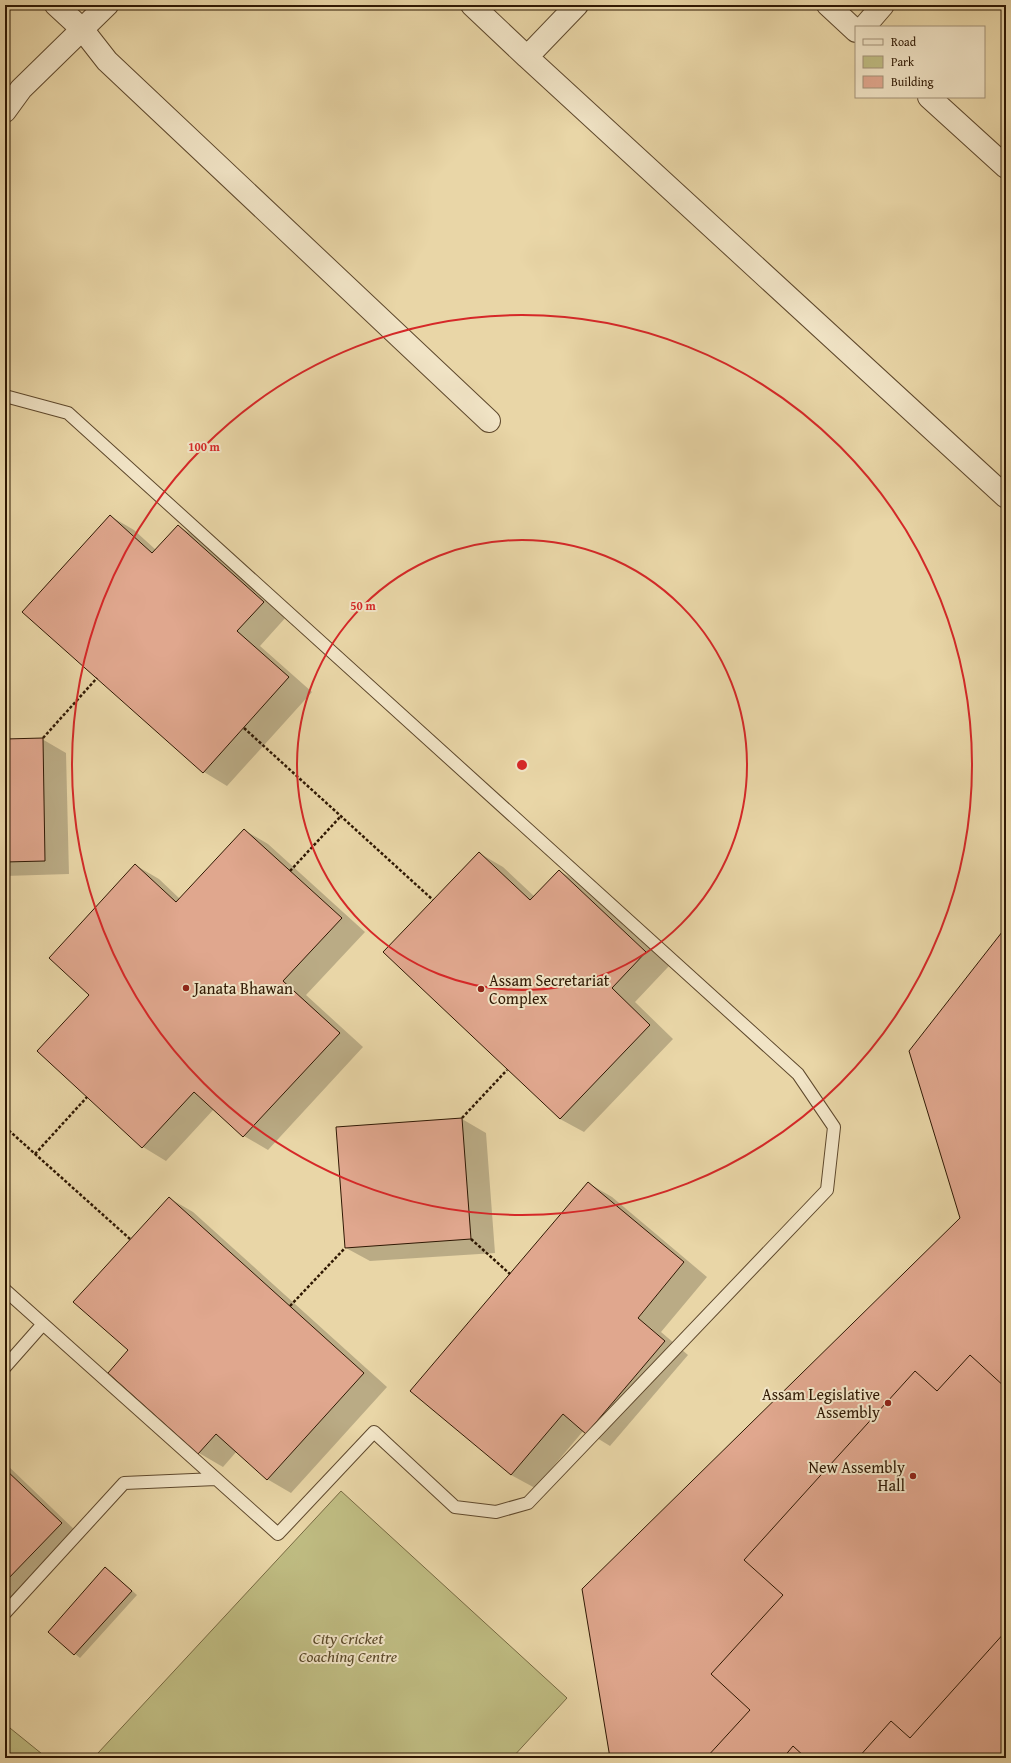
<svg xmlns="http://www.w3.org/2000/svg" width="1011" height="1763" font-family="'Gentium Book Plus',serif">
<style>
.green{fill:#bfbc82;stroke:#776a42}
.shadow{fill:#0003}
.building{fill:#e0a78e;stroke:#2f1803}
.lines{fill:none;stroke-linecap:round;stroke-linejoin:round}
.service-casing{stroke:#5e482c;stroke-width:14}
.minor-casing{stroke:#5e482c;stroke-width:24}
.path{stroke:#2f1803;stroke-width:2.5;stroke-dasharray:3 2;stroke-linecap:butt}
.service{stroke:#f1e4c6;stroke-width:12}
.minor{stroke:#f1e4c6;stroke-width:22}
.ring{fill:none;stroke:#d62828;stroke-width:2}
.poi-dot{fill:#8f2418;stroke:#f1e4c6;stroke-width:1.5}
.labels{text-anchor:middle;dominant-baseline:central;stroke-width:4;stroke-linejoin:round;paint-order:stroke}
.poi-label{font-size:16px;fill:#2f1803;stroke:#f1e4c6;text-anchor:start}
.park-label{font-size:16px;font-style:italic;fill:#5a4929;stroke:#f1e4c6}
.centre{fill:#d62828;stroke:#f1e4c6;stroke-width:2}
.ring-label{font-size:12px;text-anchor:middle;font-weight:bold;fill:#d62828;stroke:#f1e4c6;stroke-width:4;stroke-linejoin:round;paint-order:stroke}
</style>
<rect width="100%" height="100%" fill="#e9d6a7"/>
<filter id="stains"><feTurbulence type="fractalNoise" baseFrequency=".005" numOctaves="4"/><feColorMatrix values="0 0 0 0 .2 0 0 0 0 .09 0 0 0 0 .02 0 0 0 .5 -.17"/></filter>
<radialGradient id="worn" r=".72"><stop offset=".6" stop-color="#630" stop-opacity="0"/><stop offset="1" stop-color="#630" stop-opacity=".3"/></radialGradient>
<!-- green -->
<path class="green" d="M341,1491L567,1698L512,1758H103L98,1753Z
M5,1724L47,1758H5Z"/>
<!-- shadow -->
<path class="shadow" d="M110,516L134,530L156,550L178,526L202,540L287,616L260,646L312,692L227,786L204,772Z
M42,739L66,753L69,874L5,876V740Z
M244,830L268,844L365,932L306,995L363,1047L268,1150L244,1136L214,1109L166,1161L143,1147L90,995L135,865L159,879L180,899Z
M479,853L503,867L535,897L559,871L583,884L669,966L635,1002L673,1039L584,1132L560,1119Z
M462,1119L486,1133L495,1253L370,1261L346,1248L338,1128Z
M588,1183L612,1197L707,1277L661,1332L688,1355L610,1446L584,1430L535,1488L511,1475Z
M169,1198L193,1212L387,1387L291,1493L267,1479L237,1451L223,1467L199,1453L109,1372L129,1350Z
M5,1463L79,1534L14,1602L5,1597Z
M106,1568L137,1595L80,1658L49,1632Z"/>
<!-- building -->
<path class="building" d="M110,515L152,553L178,525L264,602L237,631L289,677L203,773L22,612Z
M43,738L45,861L5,862V739Z
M244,829L342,918L283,981L340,1033L243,1137L194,1092L142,1148L37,1051L89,995L49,958L135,864L176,902Z
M479,852L530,900L559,870L646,952L612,988L650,1025L560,1119L383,952Z
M1006,927V1758H610L582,1589L960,1218L909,1051Z
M462,1118L471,1239L345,1248L336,1127Z
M588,1182L684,1262L638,1318L665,1341L586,1434L563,1414L511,1475L410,1391Z
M169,1197L364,1373L267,1480L216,1434L198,1454L108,1373L128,1350L73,1302Z
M970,1355L1006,1388V1631L910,1738L891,1721L858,1758H806L793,1746L783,1758H706L750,1710L711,1674L783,1595L744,1560L915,1371L937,1391Z
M5,1469L62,1523L5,1582Z
M105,1567L132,1591L74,1655L48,1632Z"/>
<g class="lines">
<defs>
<path id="service" d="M5,396L68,413L798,1074L834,1127L827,1190L528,1503L496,1512L455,1507L374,1432L278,1534L5,1290
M5,1367L43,1324
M5,1613L124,1483L216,1479"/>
<path id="minor" d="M56,5L82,29L107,61L489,421
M472,5L527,57L577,5
M828,5L856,31
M864,27L883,5
M527,57L1006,497
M929,97L1006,167
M5,111L21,89L107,5"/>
</defs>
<!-- service casing -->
<use href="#service" class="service-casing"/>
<!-- minor casing -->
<use href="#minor" class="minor-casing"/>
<!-- path -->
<path class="path" d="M244,728L433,900
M43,738L97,678
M290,871L341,816
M462,1118L507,1070
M5,1127L130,1239
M35,1154L87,1097
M471,1239L510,1274
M290,1306L345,1248
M5,1753L12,1758"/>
<!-- service -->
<use href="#service" class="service"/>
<!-- minor -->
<use href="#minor" class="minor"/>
</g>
<!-- distance rings -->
<g class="ring">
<circle cx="522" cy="765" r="225"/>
<circle cx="522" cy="765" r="450"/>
</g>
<!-- markers -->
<g class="poi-dot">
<circle cx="186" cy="988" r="4"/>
<circle cx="481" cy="989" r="4"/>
<circle cx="888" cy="1403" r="4"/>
<circle cx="913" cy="1476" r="4"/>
</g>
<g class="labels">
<!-- poi labels -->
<g class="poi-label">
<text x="489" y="980">Assam Secretariat<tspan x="489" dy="18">Complex</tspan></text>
<text x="194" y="988">Janata Bhawan</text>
<text x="880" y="1394" text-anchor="end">Assam Legislative<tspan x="880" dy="18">Assembly</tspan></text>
<text x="905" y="1467" text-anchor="end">New Assembly<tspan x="905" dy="18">Hall</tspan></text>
</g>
<!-- park labels -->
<g class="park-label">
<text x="348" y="1638">City Cricket<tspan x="348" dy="18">Coaching Centre</tspan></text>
</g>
</g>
<circle cx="522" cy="765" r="6" class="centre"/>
<g class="ring-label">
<text x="204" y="451">100 m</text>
<text x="363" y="610">50 m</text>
</g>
<!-- margin -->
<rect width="1011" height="1763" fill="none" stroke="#e9d6a7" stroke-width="20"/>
<rect x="6" y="6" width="999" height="1751" fill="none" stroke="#2f1803" stroke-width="2"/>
<rect x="10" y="10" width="991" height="1743" fill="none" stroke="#2f1803"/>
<!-- legend -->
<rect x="855" y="26" width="130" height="72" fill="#f1e4c6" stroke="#a39278"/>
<rect x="863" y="39" width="20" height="6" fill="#f1e4c6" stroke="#a39278"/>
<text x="891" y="46" font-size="12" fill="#2f1803">Road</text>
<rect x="863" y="56" width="20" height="12" fill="#bfbc82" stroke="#a39278"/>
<text x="891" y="66" font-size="12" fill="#2f1803">Park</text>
<rect x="863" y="76" width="20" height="12" fill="#e0a78e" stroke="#a39278"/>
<text x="891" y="86" font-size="12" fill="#2f1803">Building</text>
<rect width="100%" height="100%" filter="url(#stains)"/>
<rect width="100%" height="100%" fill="url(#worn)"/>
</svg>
